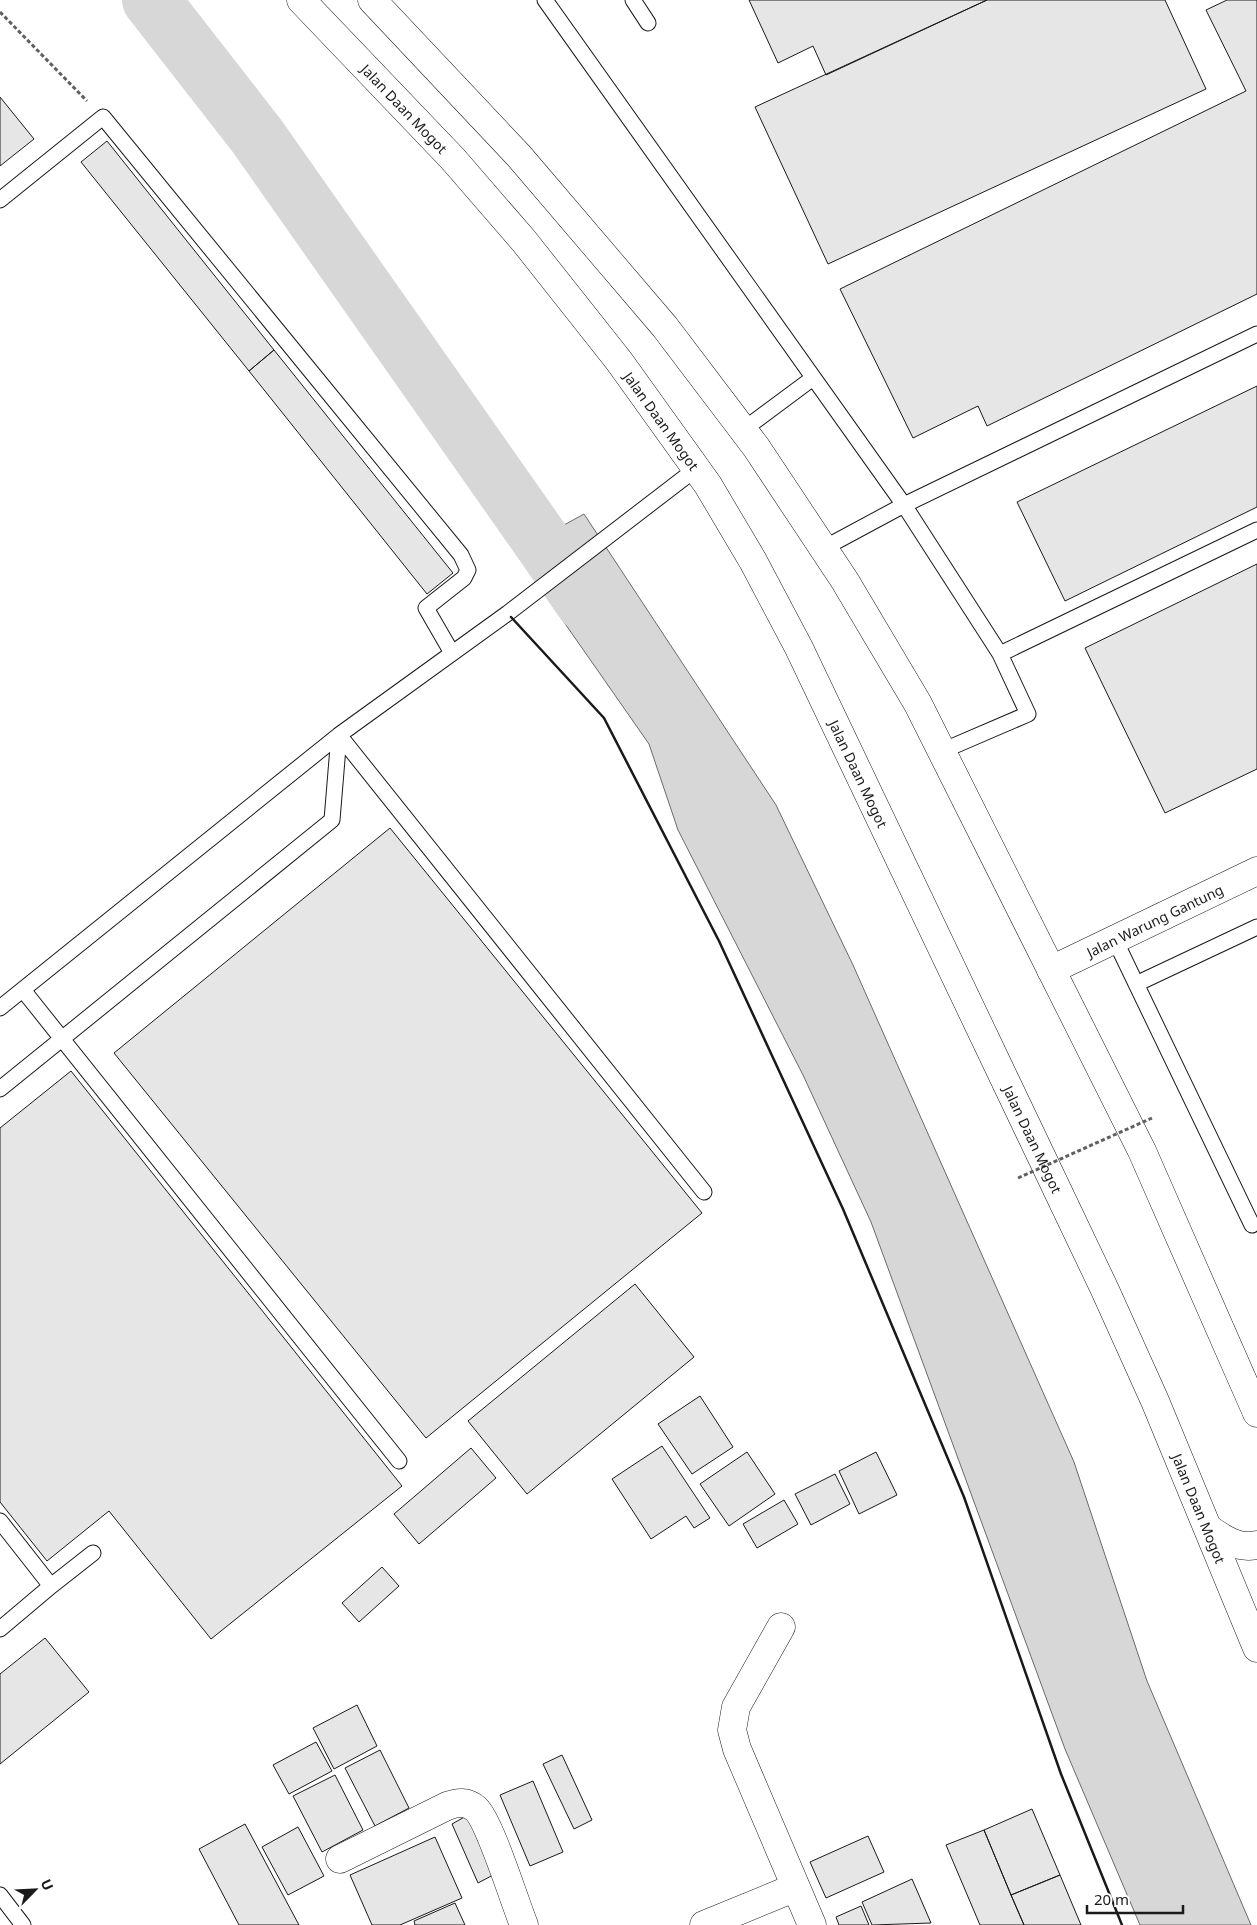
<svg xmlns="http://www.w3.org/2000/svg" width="1257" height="1925" font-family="'Noto Sans',sans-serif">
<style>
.water{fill:#d7d7d7;stroke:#6a6a6a}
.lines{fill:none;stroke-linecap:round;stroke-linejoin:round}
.river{stroke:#d7d7d7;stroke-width:58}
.building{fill:#e6e6e6;stroke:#1a1a1a}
.lane-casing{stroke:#1a1a1a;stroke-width:17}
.street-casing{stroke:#1a1a1a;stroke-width:29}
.secondary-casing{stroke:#1a1a1a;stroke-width:29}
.highway-casing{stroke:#1a1a1a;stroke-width:29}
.path{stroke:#5f5f5f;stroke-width:3;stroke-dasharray:4 2.5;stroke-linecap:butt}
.lane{stroke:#fff;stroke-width:15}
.street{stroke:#fff;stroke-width:28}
.secondary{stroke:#fff;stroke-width:28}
.highway{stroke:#fff;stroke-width:28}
.path-bridge{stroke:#5f5f5f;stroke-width:3;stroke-dasharray:4 2.5;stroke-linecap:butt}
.wall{stroke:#1a1a1a;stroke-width:2.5}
.labels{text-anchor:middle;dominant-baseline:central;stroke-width:4;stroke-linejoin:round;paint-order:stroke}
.street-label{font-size:14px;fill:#1a1a1a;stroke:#fff}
</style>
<rect width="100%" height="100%" fill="#fff"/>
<!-- water -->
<path class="water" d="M584,514L776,805L853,965L1074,1462L1147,1681L1251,1925H1140L1065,1749L871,1222L803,1075L678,830L649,744L515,552Z"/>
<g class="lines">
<!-- river -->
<path class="river" d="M151,0L257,136L585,603"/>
</g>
<!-- building -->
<path class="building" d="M749,0H987L826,75L813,46L778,63Z
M987,0H1165L1206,89L828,264L755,107Z
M1227,0H1257V294L987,426L978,406L913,438L840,289L1246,91L1206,10Z
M0,97L34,139L0,166Z
M107,141L274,350L249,371L81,162Z
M274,350L453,573L427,594L249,371Z
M1257,386V507L1065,601L1017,502Z
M1257,564V769L1165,813L1085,648Z
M390,828L702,1213L426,1438L114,1053Z
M71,1071L402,1486L211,1639L109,1511L47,1561L0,1502V1128Z
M635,1284L694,1357L527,1494L468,1421Z
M700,1396L733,1447L692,1474L658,1424Z
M662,1446L710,1518L694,1528L686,1516L651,1539L612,1479Z
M471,1448L496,1478L419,1544L394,1514Z
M747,1452L775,1494L729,1526L700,1484Z
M876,1452L897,1495L859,1514L839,1471Z
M835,1474L850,1504L811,1525L795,1494Z
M784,1500L798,1524L757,1548L743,1524Z
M382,1567L399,1586L359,1622L342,1603Z
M45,1638L89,1692L0,1764V1674Z
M357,1705L377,1746L334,1769L313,1728Z
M316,1742L332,1771L289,1794L273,1765Z
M380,1750L409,1808L375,1826L345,1768Z
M562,1755L592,1820L574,1829L543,1764Z
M335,1775L363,1830L322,1852L293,1796Z
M533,1781L563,1852L530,1866L500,1795Z
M1032,1809L1060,1875L1011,1895L984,1830Z
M468,1815L495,1874L478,1883L452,1824Z
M245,1824L299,1925H239L199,1849Z
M298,1827L324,1876L288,1895L262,1847Z
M984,1830L1011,1895L1024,1925H980L946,1845Z
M868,1836L884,1872L826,1898L810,1862Z
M435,1837L462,1898L400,1925H372L350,1875Z
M1060,1875L1081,1925H1024L1011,1895Z
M912,1879L931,1923L872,1925L862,1902Z
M455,1903L465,1925H415L414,1921Z
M861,1906L869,1925H839L836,1917Z"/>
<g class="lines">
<defs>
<path id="lane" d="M545,0L904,505L1000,654L1028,714L942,751
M633,0L648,23
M0,200L103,117L461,555L468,570L464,578L426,608L452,653
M743,430L813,378
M824,548L904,505L1257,334
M1000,654L1257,530
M339,735L704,1192
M1115,940L1252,1225
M1136,984L1257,927
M23,990L399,1461
M0,1008L339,735L508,613L697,468
M0,1089L332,820L339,735
M0,1521L51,1586L93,1553
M0,1629L51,1586
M0,1895L23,1925"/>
<path id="street" d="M781,1627L736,1707L732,1730L737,1749L812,1925
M340,1859L447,1806C458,1802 467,1801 476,1809C490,1822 515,1903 524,1925
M704,1925L794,1888"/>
<g id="secondary">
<path id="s1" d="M1051,970L1257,871"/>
</g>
<g id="highway">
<path id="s2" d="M301,0L453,159L524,241L619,361L708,485L753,561L799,648L1105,1290L1155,1401L1257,1648"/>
<path d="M372,0L519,156L665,327L756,447L845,581L918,704L1142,1151L1257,1413"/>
<path d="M1209,1529C1225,1540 1238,1549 1257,1545"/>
</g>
</defs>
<!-- lane casing -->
<use href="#lane" class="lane-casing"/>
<!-- street casing -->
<use href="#street" class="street-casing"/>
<!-- secondary casing -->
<use href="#secondary" class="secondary-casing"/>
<!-- highway casing -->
<use href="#highway" class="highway-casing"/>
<!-- path -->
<path class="path" d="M0,12L87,101"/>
<!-- lane -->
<use href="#lane" class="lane"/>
<!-- street -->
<use href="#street" class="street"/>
<!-- secondary -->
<use href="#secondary" class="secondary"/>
<!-- highway -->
<use href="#highway" class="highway"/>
<!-- path-bridge -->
<path class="path-bridge" d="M1018,1178L1152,1118"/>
<!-- wall -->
<path class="wall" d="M511,617L604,718L719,941L843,1209L964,1497L1061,1774L1122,1925"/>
</g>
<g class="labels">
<!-- street labels -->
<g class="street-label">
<text stroke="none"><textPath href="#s2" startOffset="150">Jalan Daan Mogot</textPath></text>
<text stroke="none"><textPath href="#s2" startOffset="555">Jalan Daan Mogot</textPath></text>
<text stroke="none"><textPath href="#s2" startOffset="960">Jalan Daan Mogot</textPath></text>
<text stroke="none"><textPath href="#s1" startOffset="115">Jalan Warung Gantung</textPath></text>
<text stroke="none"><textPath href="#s2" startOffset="1365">Jalan Daan Mogot</textPath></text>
<text stroke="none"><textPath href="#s2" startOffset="1770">Jalan Daan Mogot</textPath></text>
</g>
</g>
<!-- north arrow -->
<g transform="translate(35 1890) rotate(66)" stroke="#ffffff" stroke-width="4" paint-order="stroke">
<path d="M0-4L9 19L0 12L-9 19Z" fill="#1a1a1a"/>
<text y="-8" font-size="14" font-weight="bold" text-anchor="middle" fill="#1a1a1a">U</text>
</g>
<!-- scale -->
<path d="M1087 1905v8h96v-8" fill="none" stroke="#1a1a1a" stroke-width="2.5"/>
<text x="1094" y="1905" font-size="15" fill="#1a1a1a" stroke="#ffffff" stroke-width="4" paint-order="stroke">20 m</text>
</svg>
